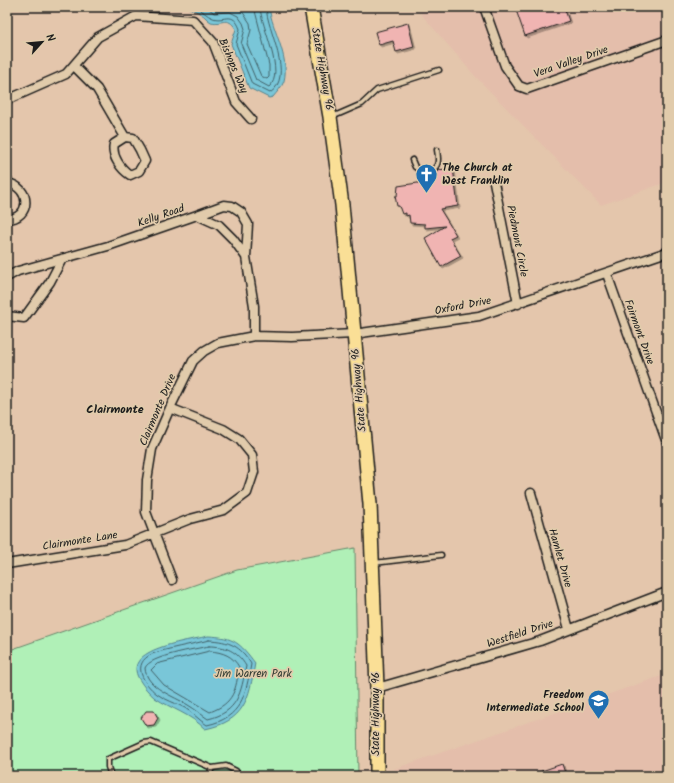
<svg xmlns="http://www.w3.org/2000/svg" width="674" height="783" font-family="Kalam,sans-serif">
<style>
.built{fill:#e4beab}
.green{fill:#b0f0b7;stroke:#66866a}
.water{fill:#79c6d8;stroke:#54828d}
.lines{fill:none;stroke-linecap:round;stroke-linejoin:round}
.shore{stroke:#416067;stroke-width:1}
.building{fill:#f0b4b2;stroke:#1c1c1c;filter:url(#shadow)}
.service-casing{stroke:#1c1c1c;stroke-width:7}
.minor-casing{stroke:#1c1c1c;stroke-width:11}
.primary-casing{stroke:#1c1c1c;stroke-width:16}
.service{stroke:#e1cbab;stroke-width:4}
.minor{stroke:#e1cbab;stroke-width:8}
.primary{stroke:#fadf96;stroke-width:13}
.labels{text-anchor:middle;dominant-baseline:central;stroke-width:3.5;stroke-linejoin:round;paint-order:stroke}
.street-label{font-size:11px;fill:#1c1c1c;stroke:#e1cbab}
.poi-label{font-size:11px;font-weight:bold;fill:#1c1c1c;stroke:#e1cbab;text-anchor:start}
.park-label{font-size:11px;fill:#323c33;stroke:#e1cbab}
.neighbourhood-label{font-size:12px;font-weight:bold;fill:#1c1c1c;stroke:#e1cbab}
</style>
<defs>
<filter id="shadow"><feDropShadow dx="2" dy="2" stdDeviation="0" flood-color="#0004"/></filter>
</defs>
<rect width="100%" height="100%" fill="#e4c6ac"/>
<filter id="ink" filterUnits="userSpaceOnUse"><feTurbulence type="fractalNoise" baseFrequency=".025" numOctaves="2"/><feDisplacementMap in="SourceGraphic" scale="8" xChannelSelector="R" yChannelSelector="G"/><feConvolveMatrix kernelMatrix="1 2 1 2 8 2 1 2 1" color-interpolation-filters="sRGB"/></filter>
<g filter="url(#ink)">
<!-- built -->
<path class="built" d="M415,7H667V182L601,205L475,76Z
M667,674V776H393L394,769Z"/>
<!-- green -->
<path class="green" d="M355,548L358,776H7V651L237,570Z"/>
<!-- water -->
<path class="water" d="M187,7H269C272,30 290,57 284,81C282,87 277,92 273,97L269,98L249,88L231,44L236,29C227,15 223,25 211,22C207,20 205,16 201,14C197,11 191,9 187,7Z
M208,636C234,637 240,643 255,663C249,699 245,721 205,729C190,714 172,709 155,698C149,693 143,686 139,679C121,648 189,641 208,636Z"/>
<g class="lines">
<!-- shore -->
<path class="shore" d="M196,7C202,10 207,16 213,18C224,22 233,10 240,29L236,44L252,84L270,93C295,76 267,31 266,7
M207,7L214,13L230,12L238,16L243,23L245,29L241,44L256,80L269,87C286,73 261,27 260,7
M233,7L242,11L250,23L251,30L247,44L261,76L267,79L269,77V65L254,7
M209,640C229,641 241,646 251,664C246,695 241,718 207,725C199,720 193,713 185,708C176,703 165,700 157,694C143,683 131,664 152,654C165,649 194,644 209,640Z
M209,646C226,646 237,651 246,666C241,693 238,712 208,719C202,715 195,709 188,705C174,696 146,688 145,668C149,656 196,649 209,646Z
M210,651C223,652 233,656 239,667C236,690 234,703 210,712L164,685L151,670L157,664Z"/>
</g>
<!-- building -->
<path class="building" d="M515,7H564L569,21L525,36Z
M408,23L414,47L396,52L393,41L379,45L375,32Z
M453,168L458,206L440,209L456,235L450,238L461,256L441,267L425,238L445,226L425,228V224L410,223L409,215L406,216V213L402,214L399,206H397L395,196H397L398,186L424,182L423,176L426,173L424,170L428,169L427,173L430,175L438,170Z
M146,711H154L158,718L154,725L146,726L141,718Z
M562,764L566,776H530V775Z"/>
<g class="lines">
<defs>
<path id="service" d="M332,117L362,104L377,90L439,70
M412,160L415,167L423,173
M430,172C439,167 439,160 437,150
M374,563L441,555
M111,776L108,767V759L144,743L151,742L212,768L226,766L236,771L239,776
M209,776L212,768"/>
<path id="minor" d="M484,7L505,66L519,86L527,89L667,40
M74,66L97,89L125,137L133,138L140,150L145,161L139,171L130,175C121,169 111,156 114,144L125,137
M7,100L66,74L98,37L136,16L193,20L213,42L236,102L251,119
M494,182L518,304
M7,183C32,187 31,219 7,219
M197,215L224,205L232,206L241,212L248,224L246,257
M607,274L667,443
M7,277L18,271L108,246L197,215L219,225L233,239L246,257L254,306V336
M7,316L24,318L50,282L62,259
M531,493L569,629
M7,564L125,545L190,519L224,510L247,493L254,472L252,455L239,439L223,429L170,408
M172,580L146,512L147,480L152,449L170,408L193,361L204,351L218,343L254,336L292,337L354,334L479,316L667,252
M377,688L540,641L667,592"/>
<path id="primary" d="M311,7L330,117L342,205L370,504L377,688V776"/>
</defs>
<!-- service casing -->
<use href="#service" class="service-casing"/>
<!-- minor casing -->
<use href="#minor" class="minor-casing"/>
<!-- primary casing -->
<use href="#primary" class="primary-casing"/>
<!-- service -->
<use href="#service" class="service"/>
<!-- minor -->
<use href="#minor" class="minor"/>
<!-- primary -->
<use href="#primary" class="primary"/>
</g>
</g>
<!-- icons -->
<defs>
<symbol id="church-pin" viewBox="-11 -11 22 30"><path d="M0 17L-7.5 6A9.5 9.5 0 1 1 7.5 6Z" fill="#1f6fb2" stroke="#e1cbab"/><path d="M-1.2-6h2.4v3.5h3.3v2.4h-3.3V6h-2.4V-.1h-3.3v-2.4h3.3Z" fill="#fff"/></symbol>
<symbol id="school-pin" viewBox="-11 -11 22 30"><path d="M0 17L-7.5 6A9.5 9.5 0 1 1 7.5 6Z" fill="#1f6fb2" stroke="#e1cbab"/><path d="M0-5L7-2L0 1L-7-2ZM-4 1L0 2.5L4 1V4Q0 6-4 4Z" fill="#fff"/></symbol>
</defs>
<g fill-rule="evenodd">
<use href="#church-pin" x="414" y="162" width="25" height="34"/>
<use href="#school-pin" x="586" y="688" width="25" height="34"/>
</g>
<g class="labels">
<!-- street labels -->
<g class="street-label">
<text transform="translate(571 62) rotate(-19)">Vera Valley Drive</text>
<text transform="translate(233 66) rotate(67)">Bishops Way</text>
<text transform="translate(322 69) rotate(80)">State Highway 96</text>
<text transform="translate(161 216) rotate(-19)">Kelly Road</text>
<text transform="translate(517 241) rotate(79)">Piedmont Circle</text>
<text transform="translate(463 306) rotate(-11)">Oxford Drive</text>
<text transform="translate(639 332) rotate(70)">Fairmont Drive</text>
<text transform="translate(359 390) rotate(-95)">State Highway 96</text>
<text transform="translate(158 410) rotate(-67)">Clairmonte Drive</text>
<text transform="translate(80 541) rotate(-9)">Clairmonte Lane</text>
<text transform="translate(560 558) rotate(74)">Hamlet Drive</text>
<text transform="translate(520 634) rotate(-18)">Westfield Drive</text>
<text transform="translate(376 714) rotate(-90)">State Highway 96</text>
</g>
<!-- poi labels -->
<g class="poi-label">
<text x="442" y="168">The Church at<tspan x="442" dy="13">West Franklin</tspan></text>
<text x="584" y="695" text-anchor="end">Freedom<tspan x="584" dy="13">Intermediate School</tspan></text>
</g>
<!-- park labels -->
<g class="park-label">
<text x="253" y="674">Jim Warren Park</text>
</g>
<!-- neighbourhood labels -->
<g class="neighbourhood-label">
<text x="115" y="409">Clairmonte</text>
</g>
</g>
<!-- margin -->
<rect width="674" height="783" fill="none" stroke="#e1cbab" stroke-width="24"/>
<rect x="12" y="12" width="650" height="759" fill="none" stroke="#1c1c1c" stroke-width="1.5" filter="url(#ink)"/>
<!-- north arrow -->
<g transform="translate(42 42) rotate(63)" stroke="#e1cbab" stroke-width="3" paint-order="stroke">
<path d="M0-3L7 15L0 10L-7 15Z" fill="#1c1c1c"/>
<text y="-6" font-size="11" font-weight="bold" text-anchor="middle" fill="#1c1c1c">N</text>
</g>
</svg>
